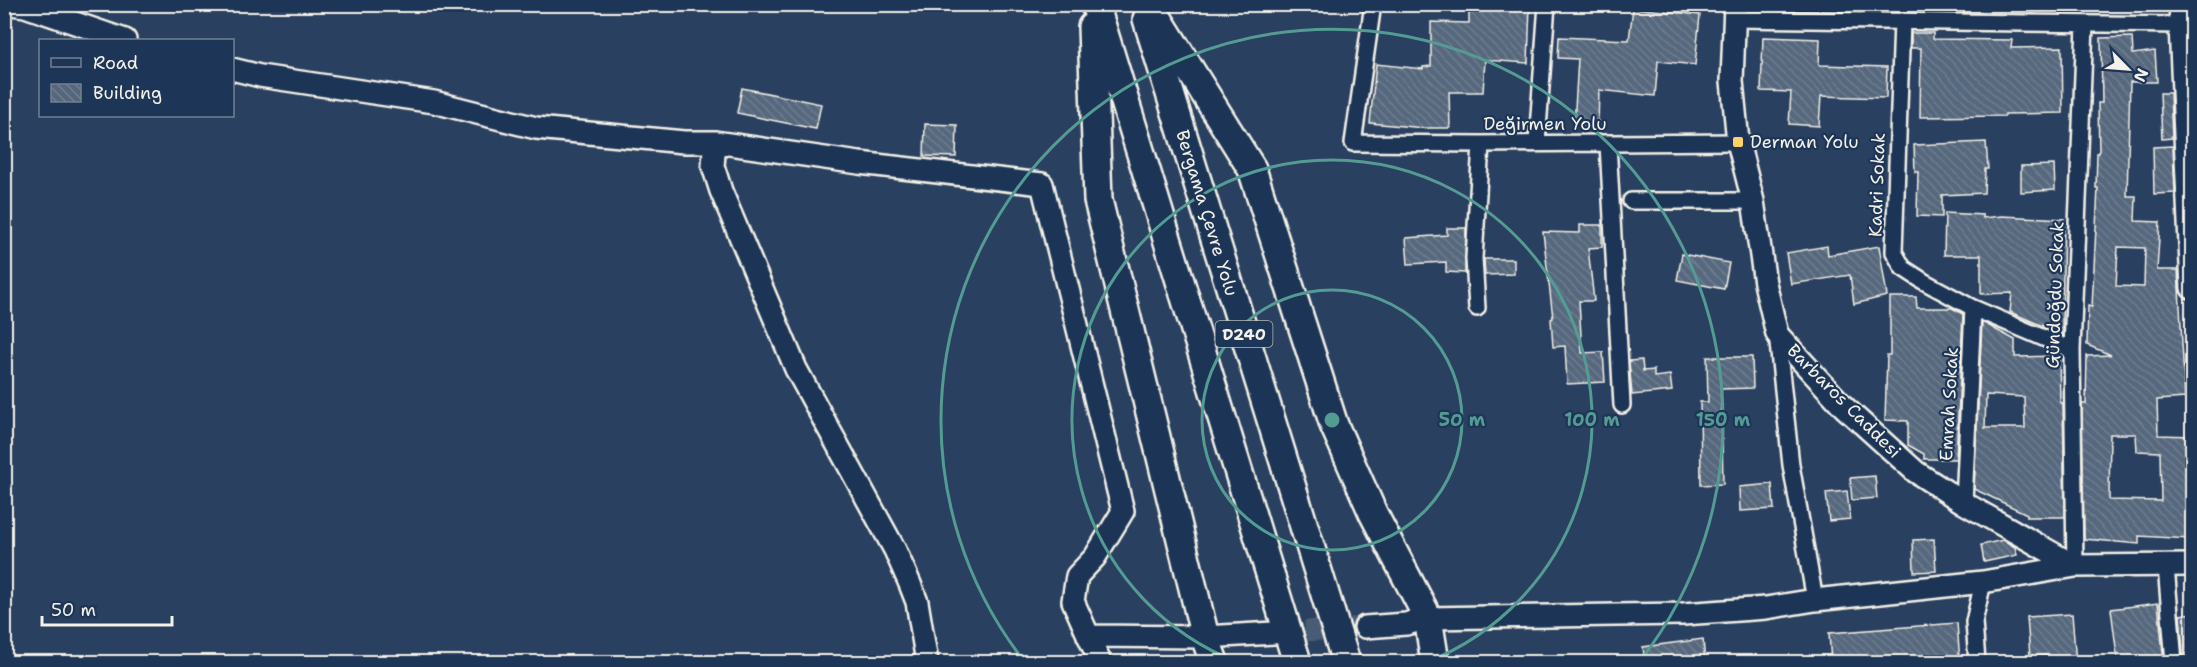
<svg xmlns="http://www.w3.org/2000/svg" width="2197" height="667" font-family="'Shantell Sans',sans-serif">
<style>
.building{fill:url(#building-back-hatch);stroke:#f4f1e8;stroke-width:1.5;fill-rule:evenodd}
.lines{fill:none;stroke-linecap:round;stroke-linejoin:round}
.secondary-tunnel{stroke:#485b74;stroke-width:21;stroke-dasharray:21 10;stroke-linecap:butt}
.street-casing{stroke:#f4f1e8;stroke-width:20}
.secondary-casing{stroke:#f4f1e8;stroke-width:26}
.highway-casing{stroke:#f4f1e8;stroke-width:32}
.street{stroke:#1d3557;stroke-width:15}
.secondary{stroke:#1d3557;stroke-width:21}
.highway{stroke:#1d3557;stroke-width:27}
.ring{fill:none;stroke:#549b93;stroke-width:3}
.poi-dot{fill:#ffd166;stroke:#1d3557;stroke-width:2}
.labels{text-anchor:middle;dominant-baseline:central;stroke-width:4.5;stroke-linejoin:round;paint-order:stroke}
.shield{fill:#1d3557;stroke:#b4b9bc;stroke-width:1.5}
.shield-label{font-size:16px;font-weight:bold;fill:#f4f1e8}
.street-label{font-size:18px;fill:#f4f1e8;stroke:#1d3557}
.poi-label{font-size:18px;fill:#f4f1e8;stroke:#1d3557;text-anchor:start}
.centre{fill:#549b93;stroke:#1d3557;stroke-width:3}
.ring-label{font-size:18px;text-anchor:middle;font-weight:bold;fill:#549b93;stroke:#1d3557;stroke-width:4.5;stroke-linejoin:round;paint-order:stroke}
</style>
<defs>
<pattern id="building-back-hatch" width="6" height="6" patternUnits="userSpaceOnUse" patternTransform="scale(1.5)"><rect width="6" height="6" fill="#56677d"/><path d="M-1 5l2 2M0 0l6 6M5-1l2 2" fill="none" stroke="#6f7d8f"/></pattern>
</defs>
<rect width="100%" height="100%" fill="#2a4060"/>
<filter id="ink" filterUnits="userSpaceOnUse"><feTurbulence type="fractalNoise" baseFrequency=".0167" numOctaves="2"/><feDisplacementMap in="SourceGraphic" scale="12" xChannelSelector="R" yChannelSelector="G"/><feConvolveMatrix kernelMatrix="1 2 1 2 8 2 1 2 1" color-interpolation-filters="sRGB"/></filter>
<g filter="url(#ink)">
<!-- building -->
<path class="building" d="M1469,4H1530L1528,63L1485,60L1483,92H1449L1450,128H1425L1370,123L1376,64L1423,69V67L1431,66V22L1469,23Z
M1633,8L1700,15L1695,65L1658,61L1655,96L1599,90L1598,126L1574,125L1578,59L1558,58L1559,37L1629,40Z
M1911,33H1933V39L2012,40L2011,48L2062,47L2063,113L2005,114V116L1920,117L1921,48H1911Z
M1763,37L1820,39L1819,65L1887,67L1886,98L1821,96L1819,126L1789,124L1791,92L1761,91Z
M2132,37L2133,54L2155,51L2157,82H2130L2127,196H2136L2135,221L2160,222L2157,270H2178L2185,398L2157,400L2158,435L2193,436V506L2190,539L2139,536V544L2084,539L2082,404H2086L2087,356L2111,355L2087,345L2088,306L2092,307L2098,188H2096L2097,153H2099L2098,103H2102L2101,38ZM2118,247L2145,248L2144,287L2116,286ZM2110,434H2136L2137,451L2160,452L2161,501L2109,500Z
M742,88L821,104L816,129L737,113Z
M2160,93H2170L2172,138L2162,139Z
M925,124L957,125L956,157L924,156Z
M1986,142L1988,169H1985L1984,193L1942,195V217L1917,216L1918,172H1915L1914,145Z
M2173,146L2175,193L2154,194L2153,147Z
M2054,165L2055,190L2021,192V166Z
M1945,213L1983,215V218L2002,216L2064,219L2062,334L2010,312L2012,293L1981,294V255H1944Z
M1580,225H1602V247L1588,248L1594,301H1579L1582,353L1603,352L1605,382L1567,384L1565,346L1553,347L1551,319L1553,318L1543,232L1580,233Z
M1447,228H1466L1465,273L1446,272V262L1408,264L1406,238L1447,235Z
M1827,246L1828,255L1879,246L1887,296L1854,304L1850,275L1791,284L1786,253Z
M1682,254L1729,263L1724,289L1677,280Z
M1484,259H1514V274L1485,275Z
M1890,297H1916L1917,308H1952L1963,314L1956,459H1924V454L1908,445V421L1885,420L1887,355H1890Z
M1982,322L2015,340V357L2059,356L2060,403H2063L2065,517H2027V514L1974,489ZM1986,395L2024,397L2025,428H1985Z
M1707,357H1752L1753,388L1721,389L1723,484L1701,485L1700,402H1708Z
M1642,360L1643,371L1654,370V377L1670,375L1672,391L1632,395L1629,361Z
M1875,476L1877,498L1852,500L1850,478Z
M1772,484L1774,509L1740,511L1739,487Z
M1847,491L1850,519L1829,521L1826,493Z
M1934,539L1936,571L1914,572L1913,540Z
M2003,540L2015,547L2017,555L1984,562L1981,545Z
M2158,603L2164,663H2118L2111,609Z
M2193,613V663H2184L2180,615Z
M2072,614L2076,663H2046V655L2030,657L2027,617Z
M1957,623L1960,663H1831L1829,633Z
M1703,639L1705,663H1645L1643,647Z"/>
<g class="lines">
<!-- secondary-tunnel -->
<path class="secondary-tunnel" d="M1274,633L1365,627"/>
<defs>
<path id="street" d="M1373,4L1353,143L1481,144L1738,142
M1735,19L2180,25
M1902,21L1894,252L1903,268L1923,281L1973,308L2072,350
M1537,143L1547,4
M1608,143L1622,405
M1631,201H1753
M1477,308L1474,258L1481,144
M1777,334L1791,465L1815,600
M1964,503L1973,308
M2075,566L2072,350L2085,25
M2166,566L2174,662
M1977,662L1974,622L1983,582"/>
<path id="secondary" d="M11,4L25,6L125,40
M1735,4L1732,81L1738,142L1753,201L1765,283L1777,334L1844,407L1916,472L1964,503L2075,566
M2181,4L2180,25L2192,288
M232,69L260,76L434,102L536,128L684,142H715L859,163L1042,184L1123,511L1095,557L1077,576L1073,601L1100,662
M715,142L713,166L721,191L796,369L895,550L910,584L917,602L927,662
M1365,627L1406,624L1428,618L1683,614L1766,608L1815,600L1983,582L2075,566L2192,565
M1088,636L1205,637L1274,633"/>
<path id="highway" d="M1095,4L1297,662
M1149,4L1252,169L1334,425L1373,513L1428,618L1435,662
M1147,19L1346,662
M1092,27L1098,200L1205,637L1214,662"/>
</defs>
<!-- street casing -->
<use href="#street" class="street-casing"/>
<!-- secondary casing -->
<use href="#secondary" class="secondary-casing"/>
<!-- highway casing -->
<use href="#highway" class="highway-casing"/>
<!-- street -->
<use href="#street" class="street"/>
<!-- secondary -->
<use href="#secondary" class="secondary"/>
<!-- highway -->
<use href="#highway" class="highway"/>
</g>
</g>
<!-- distance rings -->
<g class="ring">
<circle cx="1332" cy="420" r="130"/>
<path d="M1237 662A260 260 0 1 1 1427 662"/>
<path d="M1024 661A391 391 0 1 1 1640 661"/>
</g>
<!-- markers -->
<rect class="poi-dot" x="1732" y="136" width="12" height="12" rx="3"/>
<g class="labels">
<!-- shield labels -->
<rect class="shield" x="1215.5" y="321" width="57" height="26" rx="4.5"/>
<g class="shield-label">
<text x="1244" y="334">D240</text>
</g>
<!-- street labels -->
<g class="street-label">
<text x="1545" y="124">Değirmen Yolu</text>
<text transform="translate(1877 185) rotate(-88)">Kadri Sokak</text>
<text transform="translate(1207 213) rotate(73)">Bergama Çevre Yolu</text>
<text transform="translate(2055 295) rotate(-88)">Gündoğdu Sokak</text>
<text transform="translate(1844 401) rotate(45)">Barbaros Caddesi</text>
<text transform="translate(1949 404) rotate(-87)">Emrah Sokak</text>
</g>
<!-- poi labels -->
<g class="poi-label">
<text x="1750" y="142">Derman Yolu</text>
</g>
</g>
<circle cx="1332" cy="420" r="9" class="centre"/>
<g class="ring-label">
<text x="1462" y="426">50 m</text>
<text x="1592" y="426">100 m</text>
<text x="1723" y="426">150 m</text>
</g>
<!-- margin -->
<rect width="2197" height="667" fill="none" stroke="#1d3557" stroke-width="24"/>
<rect x="12" y="12" width="2173" height="643" fill="none" stroke="#f4f1e8" stroke-width="2" filter="url(#ink)"/>
<!-- legend -->
<rect x="39" y="39" width="195" height="78" fill="#1d3557" stroke="#738091" stroke-width="1.5"/>
<rect x="51" y="58" width="30" height="9" fill="#1d3557" stroke="#738091" stroke-width="1.5"/>
<text x="93" y="69" font-size="18" fill="#f4f1e8">Road</text>
<rect x="51" y="84" width="30" height="18" fill="url(#building-back-hatch)" stroke="#738091" stroke-width="1.5"/>
<text x="93" y="99" font-size="18" fill="#f4f1e8">Building</text>
<!-- north arrow -->
<g transform="translate(2128 69) rotate(115)" stroke="#1d3557" stroke-width="4.5" paint-order="stroke">
<path d="M0-4.5L10 22L0 15L-10 22Z" fill="#f4f1e8"/>
<text y="-9" font-size="16" font-weight="bold" text-anchor="middle" fill="#f4f1e8">N</text>
</g>
<!-- scale -->
<path d="M42 616v9h130v-9" fill="none" stroke="#f4f1e8" stroke-width="3"/>
<text x="51" y="616" font-size="18" fill="#f4f1e8" stroke="#1d3557" stroke-width="4.5" paint-order="stroke">50 m</text>
</svg>
